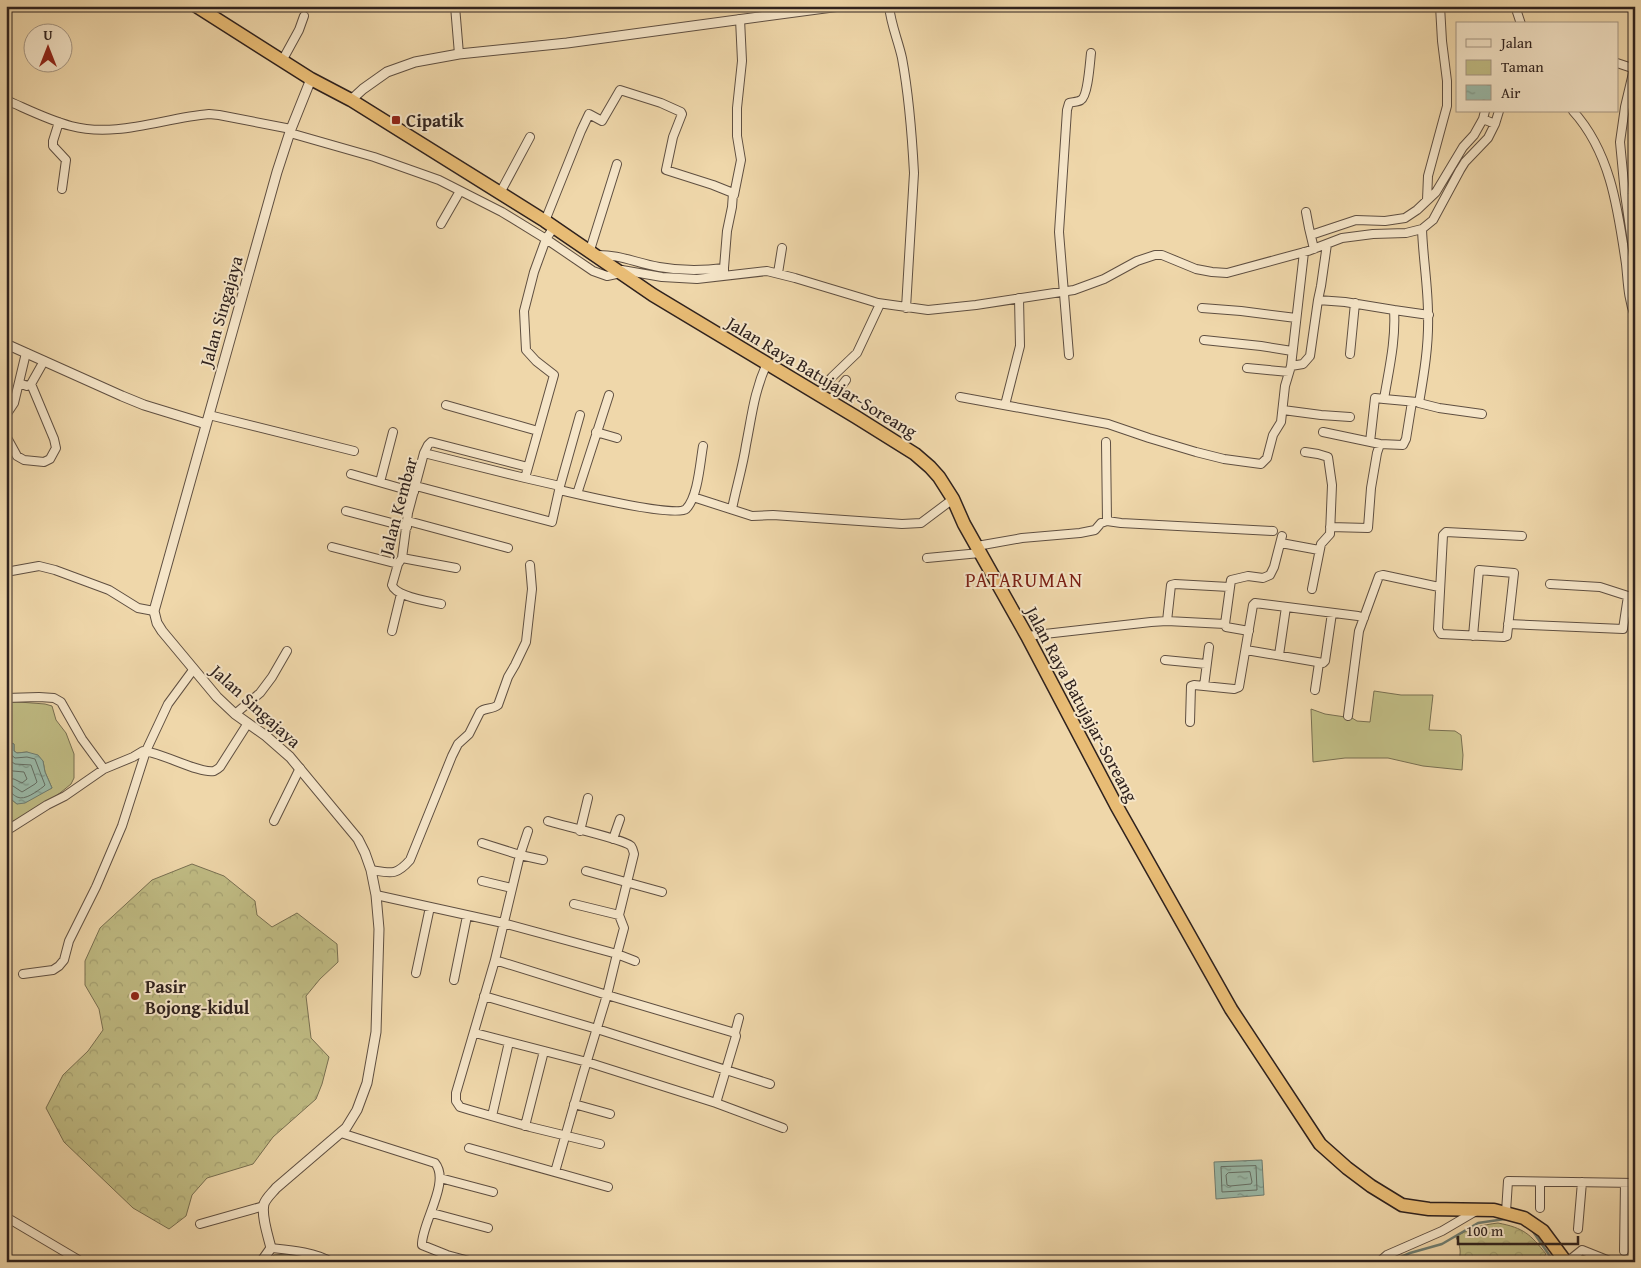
<svg xmlns="http://www.w3.org/2000/svg" width="1641" height="1268" font-family="'Gentium Book Plus',serif">
<style>
.green{fill:#c0bc84;stroke:#786f51}
.forest{fill:url(#forest-crowns);stroke:#786f51}
.water{fill:url(#water-ripples);stroke:#6f7d71}
.lines{fill:none;stroke-linecap:round;stroke-linejoin:round}
.shore{stroke:#646e64;stroke-width:1}
.stream{stroke:#6f7d71;stroke-width:2.5}
.minor-casing{stroke:#5f4f41;stroke-width:10}
.tertiary-casing{stroke:#5f4f41;stroke-width:11}
.trunk-casing{stroke:#2f221e;stroke-width:15}
.minor{stroke:#f5e5c8;stroke-width:8}
.tertiary{stroke:#f5e5c8;stroke-width:9}
.trunk{stroke:#e8bc75;stroke-width:12}
.poi-dot{fill:#8f2418;stroke:#f5e5c8;stroke-width:2}
.labels{text-anchor:middle;dominant-baseline:central;stroke-width:4;stroke-linejoin:round;paint-order:stroke}
.poi-label{font-size:18px;font-weight:bold;fill:#2f221e;stroke:#f5e5c8;text-anchor:start}
.street-label{font-size:18px;fill:#2f221e;stroke:#f5e5c8}
.quarter-label{font-size:20px;letter-spacing:1px;fill:#7a1f14;stroke:#f5e5c8}
</style>
<defs>
<pattern id="forest-crowns" width="20" height="18" patternUnits="userSpaceOnUse" patternTransform="scale(1.25)"><rect width="20" height="18" fill="#c0bc84"/><path d="M2 6a3 3 0 1 1 6 0M12 15a3 3 0 1 1 6 0" fill="none" stroke="#a5a172"/></pattern>
<pattern id="water-ripples" width="26" height="14" patternUnits="userSpaceOnUse" patternTransform="scale(1.25)"><rect width="26" height="14" fill="#9abaa9"/><path d="M2 4q2-2 4 0t4 0M15 11q2-2 4 0t4 0" fill="none" stroke="#7e9789"/></pattern>
</defs>
<rect width="100%" height="100%" fill="#efd7aa"/>
<filter id="stains"><feTurbulence type="fractalNoise" baseFrequency=".004" numOctaves="4"/><feColorMatrix values="0 0 0 0 .2 0 0 0 0 .09 0 0 0 0 .02 0 0 0 .5 -.17"/></filter>
<radialGradient id="worn" r=".72"><stop offset=".6" stop-color="#630" stop-opacity="0"/><stop offset="1" stop-color="#630" stop-opacity=".3"/></radialGradient>
<!-- green -->
<path class="green" d="M1374,691L1401,695H1433L1429,730L1455,731L1461,735L1463,755L1462,770L1423,766L1388,758H1345L1313,762L1311,709L1325,714L1352,718L1357,721L1370,722Z
M6,701L45,704L52,706L56,720L66,733L74,754V778L71,784L60,793L40,807L6,825V795L17,804L52,788L45,772L43,761L27,752L17,753L14,751V744L6,741Z"/>
<!-- forest -->
<path class="forest" d="M192,864L224,876L255,901L257,915L272,927L297,913L337,944L338,962L320,979L306,996L311,1038L329,1057L322,1084L316,1099L273,1137L253,1164L207,1178L192,1195L186,1216L169,1229L133,1208L64,1142L46,1108L63,1075L88,1051L103,1030L99,1009L85,985V961L100,928L152,880Z
M1498,1223C1524,1228 1530,1234 1546,1254L1540,1262H1458C1462,1252 1460,1246 1456,1237C1469,1228 1482,1225 1498,1223Z
M286,1254L316,1259L322,1262H268L274,1255Z"/>
<!-- water -->
<path class="water" d="M6,741L14,744V751L17,753L27,752L38,755L43,761L45,772L52,788L25,803L17,804L6,795Z
M1262,1160L1264,1195L1216,1199L1214,1162Z"/>
<g class="lines">
<!-- shore -->
<path class="shore" d="M6,746L9,748L10,754L15,758L27,757L35,759L45,785L43,787C37,791 25,801 17,797C13,795 12,792 6,792
M6,758L15,764L31,765L37,782L35,784L22,792L13,786L6,785
M6,768L13,771L24,772L27,779L22,783L14,779L6,778
M1256,1166L1257,1190L1222,1192L1221,1167Z
M1250,1172L1252,1182L1251,1184L1230,1186L1227,1185L1226,1175L1228,1173Z"/>
<!-- stream -->
<path class="stream" d="M1532,1230L1554,1262
M1390,1262L1410,1253L1442,1244L1478,1223L1505,1219"/>
<defs>
<path id="minor" d="M455,6L459,54
M889,6C891,25 898,40 902,58C909,96 912,135 914,173L906,308
M1515,6L1521,24
M1335,7L1338,6
M282,61L299,30L304,16
M1617,63L1635,69
M1634,69L1625,107L1620,142L1625,194L1635,262
M6,100C27,109 48,120 71,126C117,138 163,118 209,114L219,115L291,129
M1573,111C1611,153 1618,210 1626,264C1628,282 1628,299 1635,316
M59,122L53,141V146L66,160L62,189
M1495,124L1499,111
M290,133L374,157L439,180L502,212L546,239L593,271L607,276L621,273
M500,193L530,137
M734,195L741,160L737,136V108L742,61L740,19
M1427,200L1428,176L1447,106V81L1442,41L1440,6
M1306,212L1309,228L1314,249
M545,221L581,131L589,114L602,121L620,90L661,103L681,112L682,114L673,137L666,170L713,185L733,193L732,207L727,231L724,268
M441,224L460,191
M1422,229C1423,258 1428,286 1428,314C1429,344 1424,374 1419,403L1439,408L1482,414
M1311,235L1356,220L1385,221L1405,218L1417,210L1436,192L1463,147L1474,135L1483,119
M590,250L617,164
M595,255C619,254 636,263 659,267C681,271 702,271 724,268V272
M622,270L662,277L697,279L767,271L795,278L878,303L928,310L976,305L1074,290L1104,279L1137,261L1155,255H1162L1196,269L1212,272L1227,273L1308,251L1342,238L1373,234L1406,233L1422,229L1433,220L1460,170L1465,162L1488,138L1495,124L1483,119L1485,111
M778,273L782,248
M1318,300L1321,286L1327,244
M1202,308L1241,311L1296,318
M1394,310L1429,315
M1204,340L1261,346L1292,351
M1350,354L1355,303
M1069,355L1059,232L1067,110L1069,103C1072,102 1078,102 1081,100C1088,96 1090,61 1091,53
M1291,366L1304,252
M1247,368L1289,372
M19,383L27,386L31,384L44,361
M818,394L832,377L857,353L880,304
M960,397L1108,424L1149,438L1196,452L1224,459L1261,464L1267,458L1273,435L1281,422L1285,386L1291,366L1303,364L1310,356L1318,300L1345,302L1394,310C1396,340 1389,369 1384,399L1375,398L1370,442
M1384,399L1417,402
M830,401L846,380
M446,405L538,431
M1005,405L1020,346L1019,298
M1283,410L1321,415L1350,417
M6,415L14,403L26,353
M209,415L354,451
M596,432L617,438
M1323,432L1380,444L1403,445L1406,439L1412,402
M6,436L17,456L24,460L44,462L50,459L56,448L54,439L31,384
M1106,442L1107,521
M1305,452L1318,454L1328,457L1332,485L1330,534L1321,544L1312,589
M424,453L428,445L431,442L528,467
M351,474L414,492
M525,478L560,486L580,415
M380,482L393,432
M416,486L552,522L560,486
M559,490C576,494 676,518 686,509C698,497 700,463 703,446
M577,494L609,395
M693,497L752,516L773,515L902,524L921,523L953,499
M732,509C736,488 743,466 746,445C752,415 754,392 767,363
M346,511L407,527
M408,521L508,548
M1330,527L1368,528L1371,488L1377,453L1380,444
M1281,543L1319,550
M977,546L1022,538L1080,533L1095,530L1101,523L1107,521L1121,523L1273,531
M332,547L398,564
M402,558L456,568
M927,558L980,553
M6,572L39,566L55,570L109,590L138,608L154,611
M441,604C428,601 396,597 392,585L398,564L402,558L408,513L424,453L525,478L554,375L536,361L526,350L524,311L534,272L546,239L554,227
M1167,621L1171,585L1175,584L1229,587
M1225,624L1226,627L1249,631
M1508,624L1623,629L1628,596L1600,587L1550,584
M392,631L401,594
M1027,636L1151,622L1167,621L1225,624L1231,580L1248,576L1263,578L1270,575L1274,567L1282,536
M1473,636L1479,570L1514,573L1507,636L1504,637L1441,634L1438,629L1443,535L1446,532L1522,536
M1246,650L1323,663L1325,661L1332,613
M1279,655L1286,607
M1165,660L1206,664
M1204,686L1209,647
M1315,690L1319,663
M6,698L39,697L54,698L61,702L82,739L104,769
M235,714L260,693L272,677L287,651
M1348,716L1359,631L1379,576L1383,575L1439,587
M1190,722L1191,686L1194,685L1234,689L1239,687L1253,605L1255,603L1358,616L1364,618
M274,821L300,768
M548,821C563,826 623,839 631,846C633,849 633,850 634,854L619,915L624,928L617,954L635,961
M6,831L47,805L65,796L104,769L133,757L143,751C161,752 199,774 214,771C216,770 218,769 220,767L248,723
M528,831L520,855L495,960L456,1093V1101L460,1107L470,1110L530,1127L600,1144
M580,831L588,798
M613,839L620,819
M482,843L520,855L543,860
M371,870C391,873 396,876 410,860L452,756L458,744L469,734L480,712C485,707 492,710 498,705L508,677L515,665L526,642L532,589L530,565
M586,871L662,892
M482,881L512,888
M376,895L503,923L617,954L607,995L583,1074L555,1172
M574,904L619,915
M495,960L607,995L735,1033L736,1036L716,1103
M416,973L430,907
M23,974L53,970L59,966L64,960L69,941L96,887L122,826L146,751L168,704L193,670
M454,980L467,916
M484,996L597,1029L770,1084
M475,1033L587,1062L716,1103L783,1128
M735,1033L739,1018
M574,1104L610,1114
M492,1116L509,1042
M525,1126L544,1051
M341,1133L435,1163C451,1182 421,1224 422,1245L447,1255L473,1262
M469,1148L608,1187
M440,1178L493,1192
M1540,1208V1182
M1506,1212L1508,1181L1635,1183
M432,1213L488,1228
M6,1217L82,1262
M200,1224L264,1206
M1578,1229L1582,1182
M271,1248C290,1250 315,1252 331,1262
M1624,1251L1625,1183
M1565,1260L1572,1258L1582,1250L1612,1262
M1379,1262L1387,1255L1442,1231L1476,1211"/>
<path id="tertiary" d="M351,100L363,89L387,72L415,62L459,54L567,43L840,6
M6,344L122,396L144,405L206,424
M261,1262L271,1248C268,1236 261,1215 264,1204C266,1198 272,1193 276,1188L346,1128L357,1110L367,1083L376,1032L379,929L376,895L371,870L365,853L358,839L290,757L266,736L235,714L217,697L162,631L157,623L154,611L277,172L291,129L311,79"/>
<path id="trunk" d="M196,6L311,79L351,100L545,221L653,295L856,417L915,454L930,467L939,477L953,499L964,524L1027,636L1116,805L1231,1009L1320,1144L1347,1168L1371,1186L1402,1205L1429,1209L1494,1210L1524,1218L1543,1231L1566,1262"/>
</defs>
<!-- minor casing -->
<use href="#minor" class="minor-casing"/>
<!-- tertiary casing -->
<use href="#tertiary" class="tertiary-casing"/>
<!-- trunk casing -->
<use href="#trunk" class="trunk-casing"/>
<!-- minor -->
<use href="#minor" class="minor"/>
<!-- tertiary -->
<use href="#tertiary" class="tertiary"/>
<!-- trunk -->
<use href="#trunk" class="trunk"/>
</g>
<!-- markers -->
<g class="poi-dot">
<rect x="391" y="115" width="10" height="10" rx="2.5"/>
<circle cx="135" cy="996" r="5"/>
</g>
<g class="labels">
<!-- poi labels -->
<g class="poi-label">
<text x="406" y="120">Cipatik</text>
<text x="145" y="986">Pasir<tspan x="145" dy="21">Bojong-kidul</tspan></text>
</g>
<!-- street labels -->
<g class="street-label">
<text transform="translate(221 311) rotate(-74)">Jalan Singajaya</text>
<text transform="translate(822 377) rotate(31)">Jalan Raya Batujajar-Soreang</text>
<text transform="translate(398 506) rotate(-75)">Jalan Kembar</text>
<text transform="translate(1082 704) rotate(62)">Jalan Raya Batujajar-Soreang</text>
<text transform="translate(256 706) rotate(42)">Jalan Singajaya</text>
</g>
<!-- quarter labels -->
<g class="quarter-label">
<text x="1024" y="579">PATARUMAN</text>
</g>
</g>
<!-- margin -->
<rect width="1641" height="1268" fill="none" stroke="#efd7aa" stroke-width="25"/>
<rect x="8" y="8" width="1626" height="1253" fill="none" stroke="#2f221e" stroke-width="2.5"/>
<rect x="12" y="12" width="1616" height="1243" fill="none" stroke="#2f221e"/>
<!-- legend -->
<rect x="1456" y="22" width="162" height="90" fill="#f5e5c8" stroke="#a69784"/>
<rect x="1466" y="39" width="25" height="8" fill="#f5e5c8" stroke="#a69784"/>
<text x="1501" y="48" font-size="15" fill="#2f221e">Jalan</text>
<rect x="1466" y="60" width="25" height="15" fill="#c0bc84" stroke="#a69784"/>
<text x="1501" y="72" font-size="15" fill="#2f221e">Taman</text>
<rect x="1466" y="85" width="25" height="15" fill="url(#water-ripples)" stroke="#a69784"/>
<text x="1501" y="98" font-size="15" fill="#2f221e">Air</text>
<!-- north arrow -->
<g transform="translate(48 48)"><circle r="24" fill="#f5e5c8" stroke="#a69784"/>
<path d="M0-4L9 19L0 12L-9 19Z" fill="#8f2418"/>
<text y="-8" font-size="14" font-weight="bold" text-anchor="middle" fill="#2f221e">U</text>
</g>
<!-- scale -->
<path d="M1458 1236v8h120v-8" fill="none" stroke="#2f221e" stroke-width="2.5"/>
<text x="1466" y="1236" font-size="15" fill="#2f221e" stroke="#f5e5c8" stroke-width="4" paint-order="stroke">100 m</text>
<rect width="100%" height="100%" filter="url(#stains)"/>
<rect width="100%" height="100%" fill="url(#worn)"/>
</svg>
